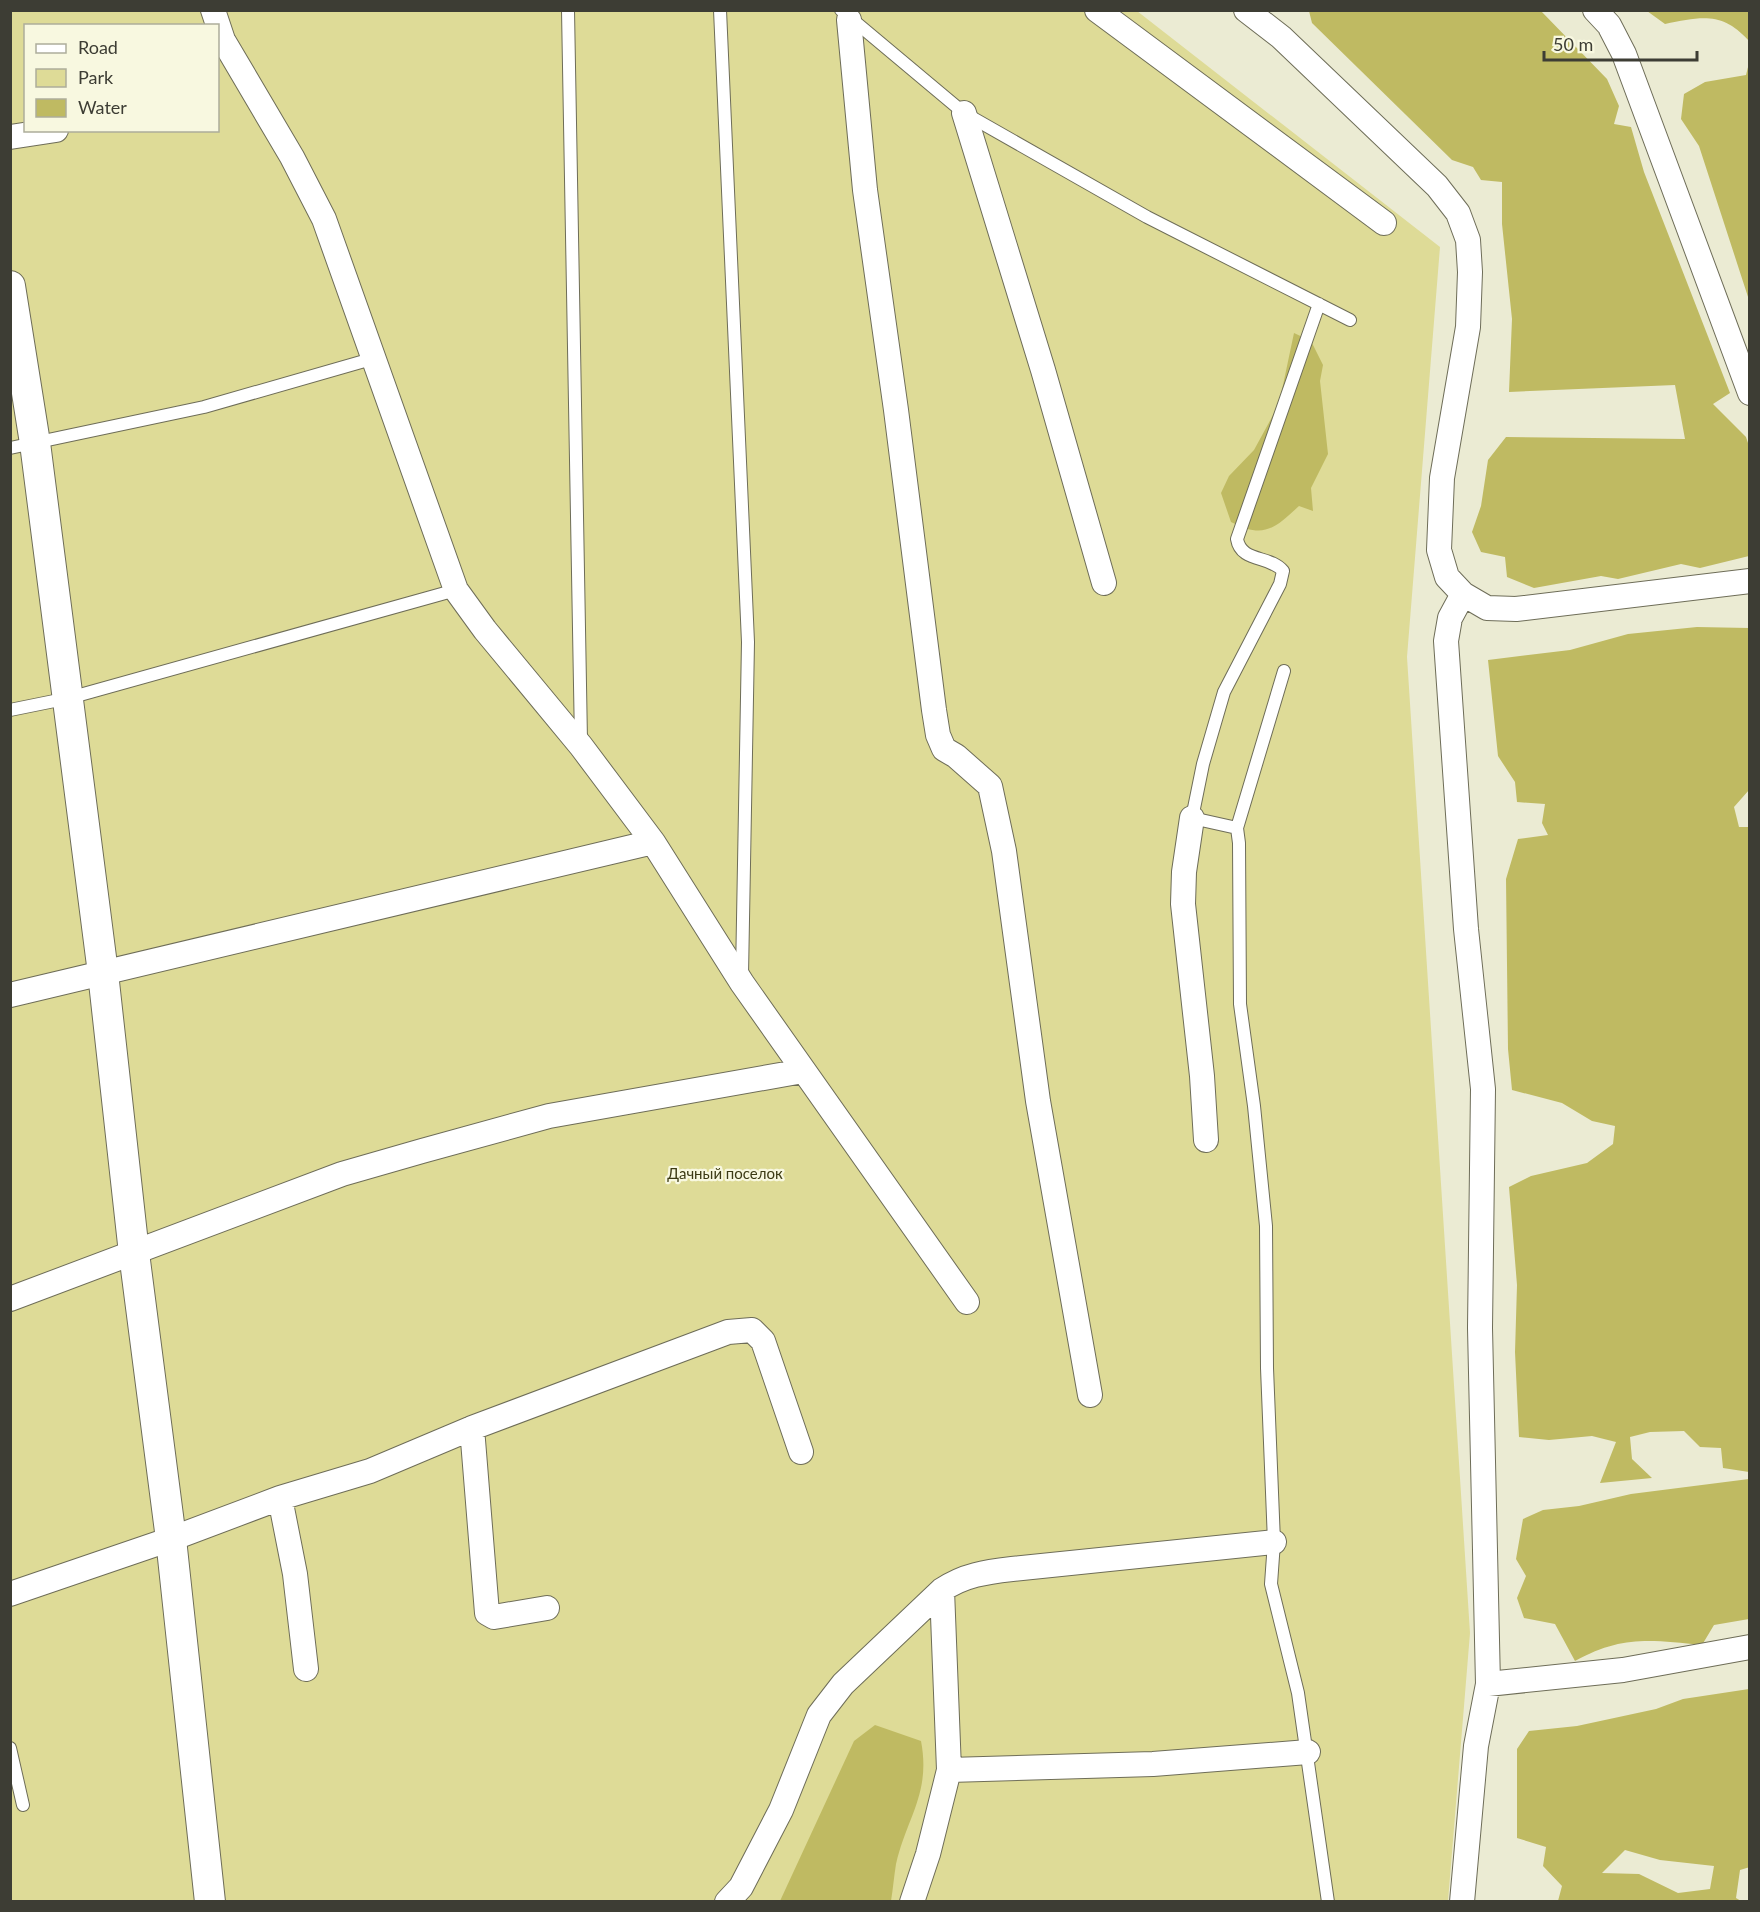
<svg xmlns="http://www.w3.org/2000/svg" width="1760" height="1912" font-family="Lato,sans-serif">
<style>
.green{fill:#dedb97;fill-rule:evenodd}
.water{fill:#bfba62;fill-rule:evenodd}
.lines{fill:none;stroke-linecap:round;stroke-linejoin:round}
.service-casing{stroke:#6e6d58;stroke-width:14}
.minor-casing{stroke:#6e6d58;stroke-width:26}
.tertiary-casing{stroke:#6e6d58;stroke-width:32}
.service{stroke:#fff;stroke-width:12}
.minor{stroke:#fff;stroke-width:24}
.tertiary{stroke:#fff;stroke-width:30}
.labels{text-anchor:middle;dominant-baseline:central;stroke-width:4.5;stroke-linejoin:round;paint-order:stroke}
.park-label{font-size:15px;fill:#3c3a14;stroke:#f8f8e0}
</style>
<rect width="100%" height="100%" fill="#ebebd3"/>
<!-- green -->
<path class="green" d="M11,11H1137L1440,247L1407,657L1470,1633L1448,1901L11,1902ZM26,26H218V130H26Z"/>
<!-- water -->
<path class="water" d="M1309,11H1541L1607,79L1619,106L1614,124L1631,127L1644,172L1730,393L1713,404L1746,437L1749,446V556L1700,568L1681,564L1618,579L1601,576L1534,588L1507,577L1505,557L1481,552L1472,532L1481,506L1488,460L1506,437L1685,439L1675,385L1509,392L1512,319L1502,224V182L1481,180L1473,167L1452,160L1312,23Z
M1647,11H1749V41C1722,11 1701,17 1665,24Z
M1749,63V300L1699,146L1681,119L1684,94L1705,82L1746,75Z
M1294,333L1311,341L1323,365L1320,381L1328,454L1311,488L1313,511L1299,506C1274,529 1264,539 1231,522L1221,493L1229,476L1254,450L1279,404Z
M1697,627L1749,628V790L1734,807L1739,827H1750L1749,1472L1723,1468L1721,1448L1700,1447L1684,1431L1650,1432L1630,1437L1632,1459L1652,1478L1600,1483L1616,1442L1592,1436L1549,1440L1519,1437L1515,1352L1517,1285L1509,1187L1531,1176L1587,1163L1613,1144L1615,1126L1592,1121L1562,1103L1512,1090L1508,1049L1506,879L1518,839L1548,835L1542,823L1545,804L1517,802L1515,782L1498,756L1488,660L1570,650L1628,634Z
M1749,1479V1619L1714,1625L1702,1645C1651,1640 1622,1635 1575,1661L1555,1624L1524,1618L1517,1598L1526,1576L1516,1559L1523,1519L1543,1510L1579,1506L1631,1494Z
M1749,1689L1750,1867L1740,1870L1736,1898L1741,1901H1558L1562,1886L1543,1866L1546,1847L1517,1838V1749L1529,1731L1577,1726L1656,1709L1683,1699ZM1625,1850L1660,1860L1714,1866L1710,1889L1678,1893L1639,1874L1602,1873Z
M875,1725L921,1741C931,1793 907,1817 896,1864C894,1876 893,1889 891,1901H780L854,1741Z"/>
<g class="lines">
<defs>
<path id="service" d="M568,10L581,741
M720,10L748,642L742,975
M841,10L964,113L1147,217L1350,320
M1319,304L1237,539C1241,563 1270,555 1283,571L1280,584L1224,692L1203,764L1192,818L1237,828L1239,843L1240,1004L1254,1106L1266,1226L1267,1368L1274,1542L1271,1584L1298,1693L1328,1902
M10,448L204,407L375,358
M10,710L69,698L456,590
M1237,828L1284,671
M10,1748L23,1805"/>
<path id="minor" d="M213,10L223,40L292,157L324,219L456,590L485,630L581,746L653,842L742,983L967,1302
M1097,10L1384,223
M1246,10L1281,37L1437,186L1458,213L1468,240L1470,272L1468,327L1442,478L1439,550L1447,577L1463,594L1487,608L1516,609L1750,581
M1595,10L1609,25L1624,54L1750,393
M849,20L865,190L896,410L934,710L938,735L944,749L956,756L990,786L1004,851L1038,1101L1090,1395
M964,113L1043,370L1104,583
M10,137L56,130
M1192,818L1184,872L1183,904L1202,1076L1206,1140
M10,995L653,842
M10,1299L342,1174L422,1151L549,1116L803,1071
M472,1428L487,1613L494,1617L547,1608
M280,1498L295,1574L306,1669
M10,1594L171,1539L280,1498L370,1471L472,1428L728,1332L752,1330L763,1341L801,1452
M1488,1684L1623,1670L1750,1647
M949,1770L1153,1764L1308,1752
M727,1902L741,1887L781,1810L819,1715L843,1684L942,1590C964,1575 986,1572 1012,1569L1274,1542
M912,1902L928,1854L949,1770L942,1590
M1462,1902L1476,1746L1488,1684L1480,1328L1483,1089L1466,929L1446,641L1450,618L1463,594"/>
<path id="tertiary" d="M10,286L35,443L103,973L134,1253L171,1539L210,1902"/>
</defs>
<!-- service casing -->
<use href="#service" class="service-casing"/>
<!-- minor casing -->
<use href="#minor" class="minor-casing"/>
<!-- tertiary casing -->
<use href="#tertiary" class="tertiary-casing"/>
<!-- service -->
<use href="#service" class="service"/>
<!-- minor -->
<use href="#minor" class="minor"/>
<!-- tertiary -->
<use href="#tertiary" class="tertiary"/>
</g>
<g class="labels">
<!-- park labels -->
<g class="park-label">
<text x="725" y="1173">Дачный поселок</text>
</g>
</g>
<!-- border -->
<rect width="1760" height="1912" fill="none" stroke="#3d3d34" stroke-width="24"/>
<!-- legend -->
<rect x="24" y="24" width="195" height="108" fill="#f8f8e0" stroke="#adad9b" stroke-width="1.5"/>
<rect x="36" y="44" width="30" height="9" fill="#ffffff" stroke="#adad9b" stroke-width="1.5"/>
<text x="78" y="54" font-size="18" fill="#3d3d34">Road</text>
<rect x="36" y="69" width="30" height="18" fill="#dedb97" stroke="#adad9b" stroke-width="1.5"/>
<text x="78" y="84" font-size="18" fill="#3d3d34">Park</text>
<rect x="36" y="99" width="30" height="18" fill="#bfba62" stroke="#adad9b" stroke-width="1.5"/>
<text x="78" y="114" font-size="18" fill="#3d3d34">Water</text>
<!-- scale -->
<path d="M1544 51v9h153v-9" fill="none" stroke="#3d3d34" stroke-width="3"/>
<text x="1553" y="51" font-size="18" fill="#3d3d34" stroke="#f8f8e0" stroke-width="4.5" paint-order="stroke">50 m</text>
</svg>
